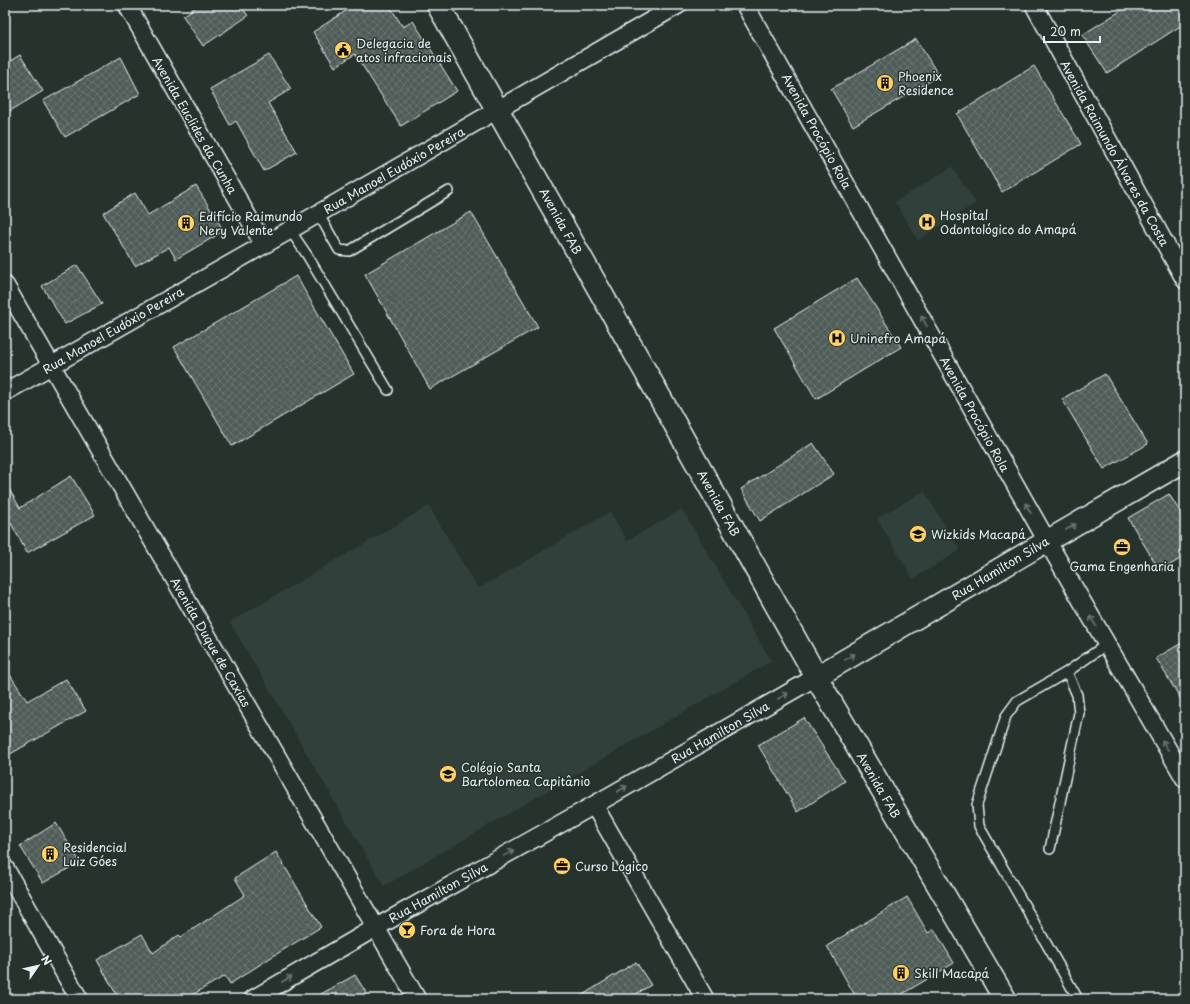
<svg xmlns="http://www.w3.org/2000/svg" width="1190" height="1004" font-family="'Playpen Sans',sans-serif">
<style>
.built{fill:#333f3a}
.building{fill:url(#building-cross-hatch);stroke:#e8f1f8}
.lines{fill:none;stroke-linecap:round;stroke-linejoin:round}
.service-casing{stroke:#e8f1f8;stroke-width:12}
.minor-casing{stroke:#e8f1f8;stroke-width:20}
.tertiary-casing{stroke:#e8f1f8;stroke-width:24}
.secondary-casing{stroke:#e8f1f8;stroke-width:25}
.service{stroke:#26332d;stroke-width:9}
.minor{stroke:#26332d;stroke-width:17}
.tertiary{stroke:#26332d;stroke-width:21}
.secondary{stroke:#26332d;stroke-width:22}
.oneway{stroke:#6a7674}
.labels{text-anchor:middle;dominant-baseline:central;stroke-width:3;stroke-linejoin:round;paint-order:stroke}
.poi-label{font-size:12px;fill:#e8f1f8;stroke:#26332d;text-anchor:start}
.street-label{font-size:12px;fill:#e8f1f8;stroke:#26332d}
</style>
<defs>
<pattern id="building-cross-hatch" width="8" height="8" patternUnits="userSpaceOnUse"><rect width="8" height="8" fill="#505c59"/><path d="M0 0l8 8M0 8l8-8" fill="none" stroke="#697472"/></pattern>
</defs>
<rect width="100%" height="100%" fill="#26332d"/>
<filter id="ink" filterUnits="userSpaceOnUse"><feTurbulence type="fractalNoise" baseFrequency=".025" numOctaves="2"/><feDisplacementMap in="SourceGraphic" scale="8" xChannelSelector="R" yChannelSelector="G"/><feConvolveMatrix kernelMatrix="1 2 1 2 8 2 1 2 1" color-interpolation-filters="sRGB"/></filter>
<g filter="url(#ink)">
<!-- built -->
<path class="built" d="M952,167L976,203L918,240L895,202Z
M924,491L960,550L913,579L877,518Z
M429,506L478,589L610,512L627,541L682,509L771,661L384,886L230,622Z"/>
<!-- building -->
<path class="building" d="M199,5H241L248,16L203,46L183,16Z
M355,5H389L403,27L413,21L457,91L401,126L355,54L335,67L313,32Z
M1130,5H1180L1185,12V23L1107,73L1082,35Z
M916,39L939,76L853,126L831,89Z
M20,55L43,91L5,114V64Z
M269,55L291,89L268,103L297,152L264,171L236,121L230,125L210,89Z
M121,57L140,94L65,137L43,101Z
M1034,66L1081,144L1002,192L957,114Z
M196,186L224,231L176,259L169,247L135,266L103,213L135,193L148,215Z
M471,212L538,327L430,389L365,274Z
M77,265L102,304L65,324L42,286Z
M296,276L354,374L232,446L174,347Z
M857,278L901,347L816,399L774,328Z
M1105,374L1148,444L1104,469L1062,399Z
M813,443L834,474L760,521L741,489Z
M71,476L95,515L27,553L5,512V482L20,508Z
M1169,494L1185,520V556L1160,571L1128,518Z
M1185,641V706L1156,658Z
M5,667L27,701L66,679L86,711L5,757Z
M804,718L845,781L798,812L758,745Z
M56,823L80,862L43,883L20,846Z
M276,852L321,927L270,958L230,984L225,976L185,999H119L97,960L142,934L153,953L179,935L181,937L245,895L235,878Z
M907,897L928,933L934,929L954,963L894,999H857L827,946Z
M636,962L651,985L628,999H576Z
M355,975L370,999H312Z"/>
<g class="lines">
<defs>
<path id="service" d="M318,213L339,250L349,251L449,191
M290,230L307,255L388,390
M1050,849L1079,713L1077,695L1067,672
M1078,999L979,826L977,805L1006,716L1017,701L1067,672L1107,644"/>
<path id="minor" d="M127,5L264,245
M745,5L1047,541L1185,779
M1034,5L1185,280
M5,285L417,999
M5,392L290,230L678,5
M594,805L705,999
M5,868L79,999
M253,999L375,928L594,805L816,677"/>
<path id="tertiary" d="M816,677L1047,541L1185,461"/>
<path id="secondary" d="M438,5L644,369L822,687L1005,999"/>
</defs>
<!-- service casing -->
<use href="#service" class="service-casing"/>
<!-- minor casing -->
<use href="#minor" class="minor-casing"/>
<!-- tertiary casing -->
<use href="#tertiary" class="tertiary-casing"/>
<!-- secondary casing -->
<use href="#secondary" class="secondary-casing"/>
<!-- service -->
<use href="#service" class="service"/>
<!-- minor -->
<use href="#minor" class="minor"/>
<!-- tertiary -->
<use href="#tertiary" class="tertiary"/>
<!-- secondary -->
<use href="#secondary" class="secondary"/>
</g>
<!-- one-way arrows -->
<defs><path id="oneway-shaft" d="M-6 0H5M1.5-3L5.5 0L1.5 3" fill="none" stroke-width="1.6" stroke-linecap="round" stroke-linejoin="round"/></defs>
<g class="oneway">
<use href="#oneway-shaft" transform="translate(924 321) rotate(-119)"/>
<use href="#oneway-shaft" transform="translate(1028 508) rotate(-119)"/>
<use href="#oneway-shaft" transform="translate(1071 527) rotate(-30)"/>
<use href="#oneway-shaft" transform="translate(1093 621) rotate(-120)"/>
<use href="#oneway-shaft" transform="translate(850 657) rotate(-31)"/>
<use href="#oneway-shaft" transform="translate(783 696) rotate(-30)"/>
<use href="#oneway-shaft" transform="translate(1165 745) rotate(-120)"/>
<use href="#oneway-shaft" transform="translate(622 789) rotate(-30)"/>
<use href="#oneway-shaft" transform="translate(509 853) rotate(-29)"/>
<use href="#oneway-shaft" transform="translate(287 979) rotate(-30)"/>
</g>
</g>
<!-- icons -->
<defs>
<symbol id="civic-disc" viewBox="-11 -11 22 22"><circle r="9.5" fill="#ffd166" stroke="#26332d"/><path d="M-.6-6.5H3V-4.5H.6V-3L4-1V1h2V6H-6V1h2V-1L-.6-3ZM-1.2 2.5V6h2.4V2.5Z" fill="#111"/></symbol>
<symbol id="building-disc" viewBox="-11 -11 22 22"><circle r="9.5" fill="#ffd166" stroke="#26332d"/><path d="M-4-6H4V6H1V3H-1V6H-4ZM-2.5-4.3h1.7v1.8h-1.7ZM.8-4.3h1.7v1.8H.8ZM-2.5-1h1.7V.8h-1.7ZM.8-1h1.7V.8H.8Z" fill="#111"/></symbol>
<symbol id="hospital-disc" viewBox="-11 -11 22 22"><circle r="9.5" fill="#ffd166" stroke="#26332d"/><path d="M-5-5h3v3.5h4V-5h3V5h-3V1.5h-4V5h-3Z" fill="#111"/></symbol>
<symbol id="school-disc" viewBox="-11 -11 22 22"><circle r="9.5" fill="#ffd166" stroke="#26332d"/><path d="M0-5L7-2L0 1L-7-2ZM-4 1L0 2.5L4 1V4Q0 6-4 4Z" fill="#111"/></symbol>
<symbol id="office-disc" viewBox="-11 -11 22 22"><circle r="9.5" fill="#ffd166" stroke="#26332d"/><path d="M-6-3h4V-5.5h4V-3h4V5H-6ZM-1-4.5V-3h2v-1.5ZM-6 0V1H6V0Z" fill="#111"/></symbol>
<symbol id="bar-disc" viewBox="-11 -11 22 22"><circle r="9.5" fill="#ffd166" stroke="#26332d"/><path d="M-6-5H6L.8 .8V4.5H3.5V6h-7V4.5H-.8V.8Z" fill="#111"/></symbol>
</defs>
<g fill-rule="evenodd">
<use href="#civic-disc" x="333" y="40" width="20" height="20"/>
<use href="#building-disc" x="875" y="73" width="20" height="20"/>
<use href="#hospital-disc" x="917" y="212" width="20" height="20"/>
<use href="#building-disc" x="176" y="213" width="20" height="20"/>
<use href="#hospital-disc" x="827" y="328" width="20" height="20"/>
<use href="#school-disc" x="908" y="524" width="20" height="20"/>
<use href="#office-disc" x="1112" y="537" width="20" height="20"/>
<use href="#school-disc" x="438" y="764" width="20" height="20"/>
<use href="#building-disc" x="40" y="844" width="20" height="20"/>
<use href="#office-disc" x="552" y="856" width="20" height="20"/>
<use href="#bar-disc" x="397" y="920" width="20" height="20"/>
<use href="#building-disc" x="891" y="963" width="20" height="20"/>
</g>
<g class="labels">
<!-- poi labels -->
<g class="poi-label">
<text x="356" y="43">Delegacia de<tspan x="356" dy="14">atos infracionais</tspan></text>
<text x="898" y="76">Phoenix<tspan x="898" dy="14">Residence</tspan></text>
<text x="940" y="215">Hospital<tspan x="940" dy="14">Odontológico do Amapá</tspan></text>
<text x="199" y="216">Edifício Raimundo<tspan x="199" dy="14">Nery Valente</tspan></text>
<text x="850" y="338">Uninefro Amapá</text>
<text x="931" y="534">Wizkids Macapá</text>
<text x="1122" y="566" text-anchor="middle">Gama Engenharia</text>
<text x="461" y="767">Colégio Santa<tspan x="461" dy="14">Bartolomea Capitânio</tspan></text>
<text x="63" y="847">Residencial<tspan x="63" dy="14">Luiz Góes</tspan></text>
<text x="575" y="866">Curso Lógico</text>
<text x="420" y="930">Fora de Hora</text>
<text x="914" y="973">Skill Macapá</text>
</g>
<!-- street labels -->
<g class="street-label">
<text transform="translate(195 125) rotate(60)">Avenida Euclides da Cunha</text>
<text transform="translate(817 131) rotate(61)">Avenida Procópio Rola</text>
<text transform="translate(1115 153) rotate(61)">Avenida Raimundo Álvares da Costa</text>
<text transform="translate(394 170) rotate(-30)">Rua Manoel Eudóxio Pereira</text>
<text transform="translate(561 221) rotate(61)">Avenida FAB</text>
<text transform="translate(113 330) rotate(-30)">Rua Manoel Eudóxio Pereira</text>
<text transform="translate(975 414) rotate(61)">Avenida Procópio Rola</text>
<text transform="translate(719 503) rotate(61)">Avenida FAB</text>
<text transform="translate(1000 568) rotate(-31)">Rua Hamilton Silva</text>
<text transform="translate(211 642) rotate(60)">Avenida Duque de Caxias</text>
<text transform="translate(720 732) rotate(-30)">Rua Hamilton Silva</text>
<text transform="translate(879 785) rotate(60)">Avenida FAB</text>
<text transform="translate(438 892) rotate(-29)">Rua Hamilton Silva</text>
</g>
</g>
<!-- margin -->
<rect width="1190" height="1004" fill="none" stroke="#26332d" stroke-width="20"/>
<rect x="10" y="10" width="1170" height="984" fill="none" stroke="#e8f1f8" stroke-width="1.5" filter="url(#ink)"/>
<!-- north arrow -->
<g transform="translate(38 966) rotate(56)" stroke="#26332d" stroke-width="3" paint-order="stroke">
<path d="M0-3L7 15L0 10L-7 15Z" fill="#e8f1f8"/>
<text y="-6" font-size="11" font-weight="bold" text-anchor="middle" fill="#e8f1f8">N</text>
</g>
<!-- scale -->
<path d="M1044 36v6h56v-6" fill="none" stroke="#e8f1f8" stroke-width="2"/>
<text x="1050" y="36" font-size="12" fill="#e8f1f8" stroke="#26332d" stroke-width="3" paint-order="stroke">20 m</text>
</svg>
